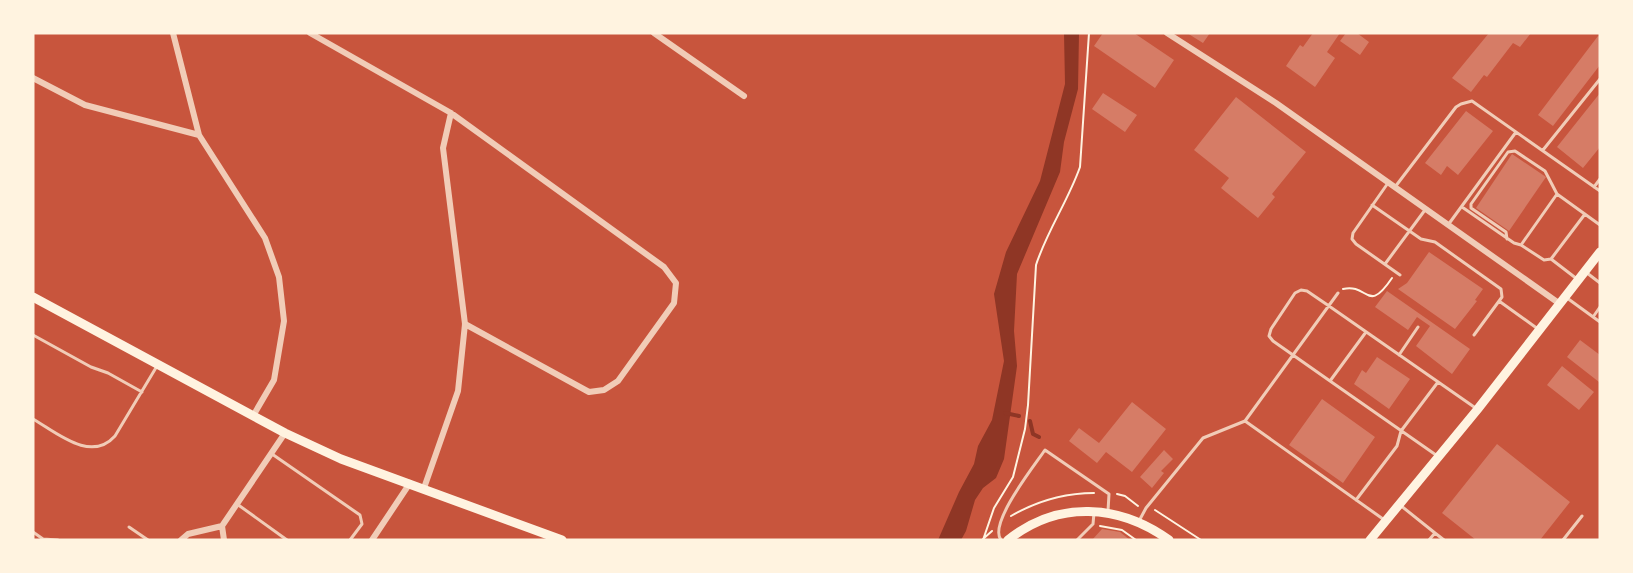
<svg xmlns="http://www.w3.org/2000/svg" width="1633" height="573" font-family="Inter,sans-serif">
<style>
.water{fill:#8f3625}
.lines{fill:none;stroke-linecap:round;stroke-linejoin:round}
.stream{stroke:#8f3625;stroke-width:4}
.building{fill:#d67c66}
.path{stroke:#fff3e0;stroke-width:2}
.service{stroke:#f1ccb7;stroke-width:3}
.minor{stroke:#f1ccb7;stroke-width:6}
.secondary{stroke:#fff3e0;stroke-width:9}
</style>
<rect width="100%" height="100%" fill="#c8553d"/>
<!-- water -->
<path class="water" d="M1064,33H1079L1078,89L1064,142L1060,172L1017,274L1014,331L1017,366L1004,459L996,478L983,488L975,500L966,531L961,540H938L959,492L974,464L978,446L992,420L1004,361L994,294L1006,252L1040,181L1065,84Z"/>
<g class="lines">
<!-- stream -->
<path class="stream" d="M1005,413L1019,416
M1030,421L1033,434L1039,437"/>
</g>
<!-- building -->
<path class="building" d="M1103,33H1134L1174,60L1155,88L1094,46Z
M1187,33H1210L1203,43Z
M1313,33H1340L1327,52L1335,58L1315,87L1286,66L1300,45L1303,47Z
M1346,33H1357L1369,42L1360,55L1340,41Z
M1489,33H1531L1520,47L1513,43L1487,77L1484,75L1471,92L1452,78Z
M1598,36L1600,37V65L1553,126L1538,115Z
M1103,93L1137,115L1125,132L1092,109Z
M1600,93V147L1583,168L1557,147Z
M1236,97L1306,152L1272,194L1275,197L1258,218L1221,188L1229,178L1194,150Z
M1466,111L1493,131L1458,175L1447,166L1441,175L1425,163Z
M1512,154L1546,177L1509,231L1476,208Z
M1429,252L1483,289L1475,300L1477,301L1455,329L1398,289L1407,283Z
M1387,291L1470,349L1452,374L1416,346L1430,326L1417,317L1408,330L1375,307Z
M1580,340L1600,355L1599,382L1567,357Z
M1377,357L1410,379L1389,409L1354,384L1362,370L1366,373Z
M1562,366L1594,392L1579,410L1547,385Z
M1322,399L1375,437L1343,483L1289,445Z
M1132,402L1166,429L1132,472L1106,452L1097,463L1069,441L1079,428L1099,443Z
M1497,444L1570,502L1540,540H1476L1442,513Z
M1164,450L1173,459L1161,471L1164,473L1152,488L1140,477Z
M1102,529L1120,532L1130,540H1092Z"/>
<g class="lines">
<!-- path -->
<path class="path" d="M1343,289C1369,283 1367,315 1392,278
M1117,494L1125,496L1138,506
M1155,510L1201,540
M1011,516C1037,501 1063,493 1094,493
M1100,526L1122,530L1136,540
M983,539L992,531
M983,540L994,508L1013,477L1025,429L1028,405L1036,265C1047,231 1068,201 1080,167L1089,33"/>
<!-- service -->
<path class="service" d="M1543,150L1600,79
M1388,183L1353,233L1352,239L1356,244L1400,275
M1395,187L1456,107L1461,104L1472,101L1600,191
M1594,187L1600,179
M1372,205L1421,239L1435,242L1501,289L1502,297L1474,335
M1462,207L1514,243L1521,245
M1448,225L1516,132
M1507,239L1506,232L1471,208V204L1508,152L1515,151L1545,171L1557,194
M1551,259L1585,214
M1385,264L1425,210
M1587,273L1600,283
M1577,279L1551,259L1544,260L1521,245L1557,194L1600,225
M1567,298L1600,322
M1499,301L1538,329
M1593,317L1600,307
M1366,332L1330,381L1436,455
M33,335L91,367L108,373L142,392
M1399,355L1418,327
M1330,381L1273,341L1269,336L1271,329L1295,293L1301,290L1307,291L1329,306L1477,409
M33,419C57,433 91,463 115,436L157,366
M1245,421L1383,519
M272,454L360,515L362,524L350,540
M1356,500L1397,446L1401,431L1438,382
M237,504L287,540
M1400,505L1435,533L1429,540
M1139,521L1146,508L1203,438L1245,421L1338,293
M129,527L148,540
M33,532L43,539
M1435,533L1444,540
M43,539L58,540
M1001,540C988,524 1034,466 1045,450L1109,494L1108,511
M1077,540L1093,524L1094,513
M1563,540L1582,516"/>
<!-- minor -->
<path class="minor" d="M173,33L199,135L265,238L279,277L284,321L274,380L253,416
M310,33L451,113L664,267L676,283L674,303L618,381L604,390L589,392L465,324
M654,33L744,96
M1167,33L1276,103L1560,304
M33,78L85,105L199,135
M424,488L458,391L465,324L443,148L451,113
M222,526L285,433
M181,540L188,534L222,526L224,540
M372,540L410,483"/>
<!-- secondary -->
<path class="secondary" d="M33,297L285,433L341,459L562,540
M1008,540C1058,500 1119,504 1169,540
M1370,540L1477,410L1600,252"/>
</g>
<!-- border -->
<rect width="1633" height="573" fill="none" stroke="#fff3e0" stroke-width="69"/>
</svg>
